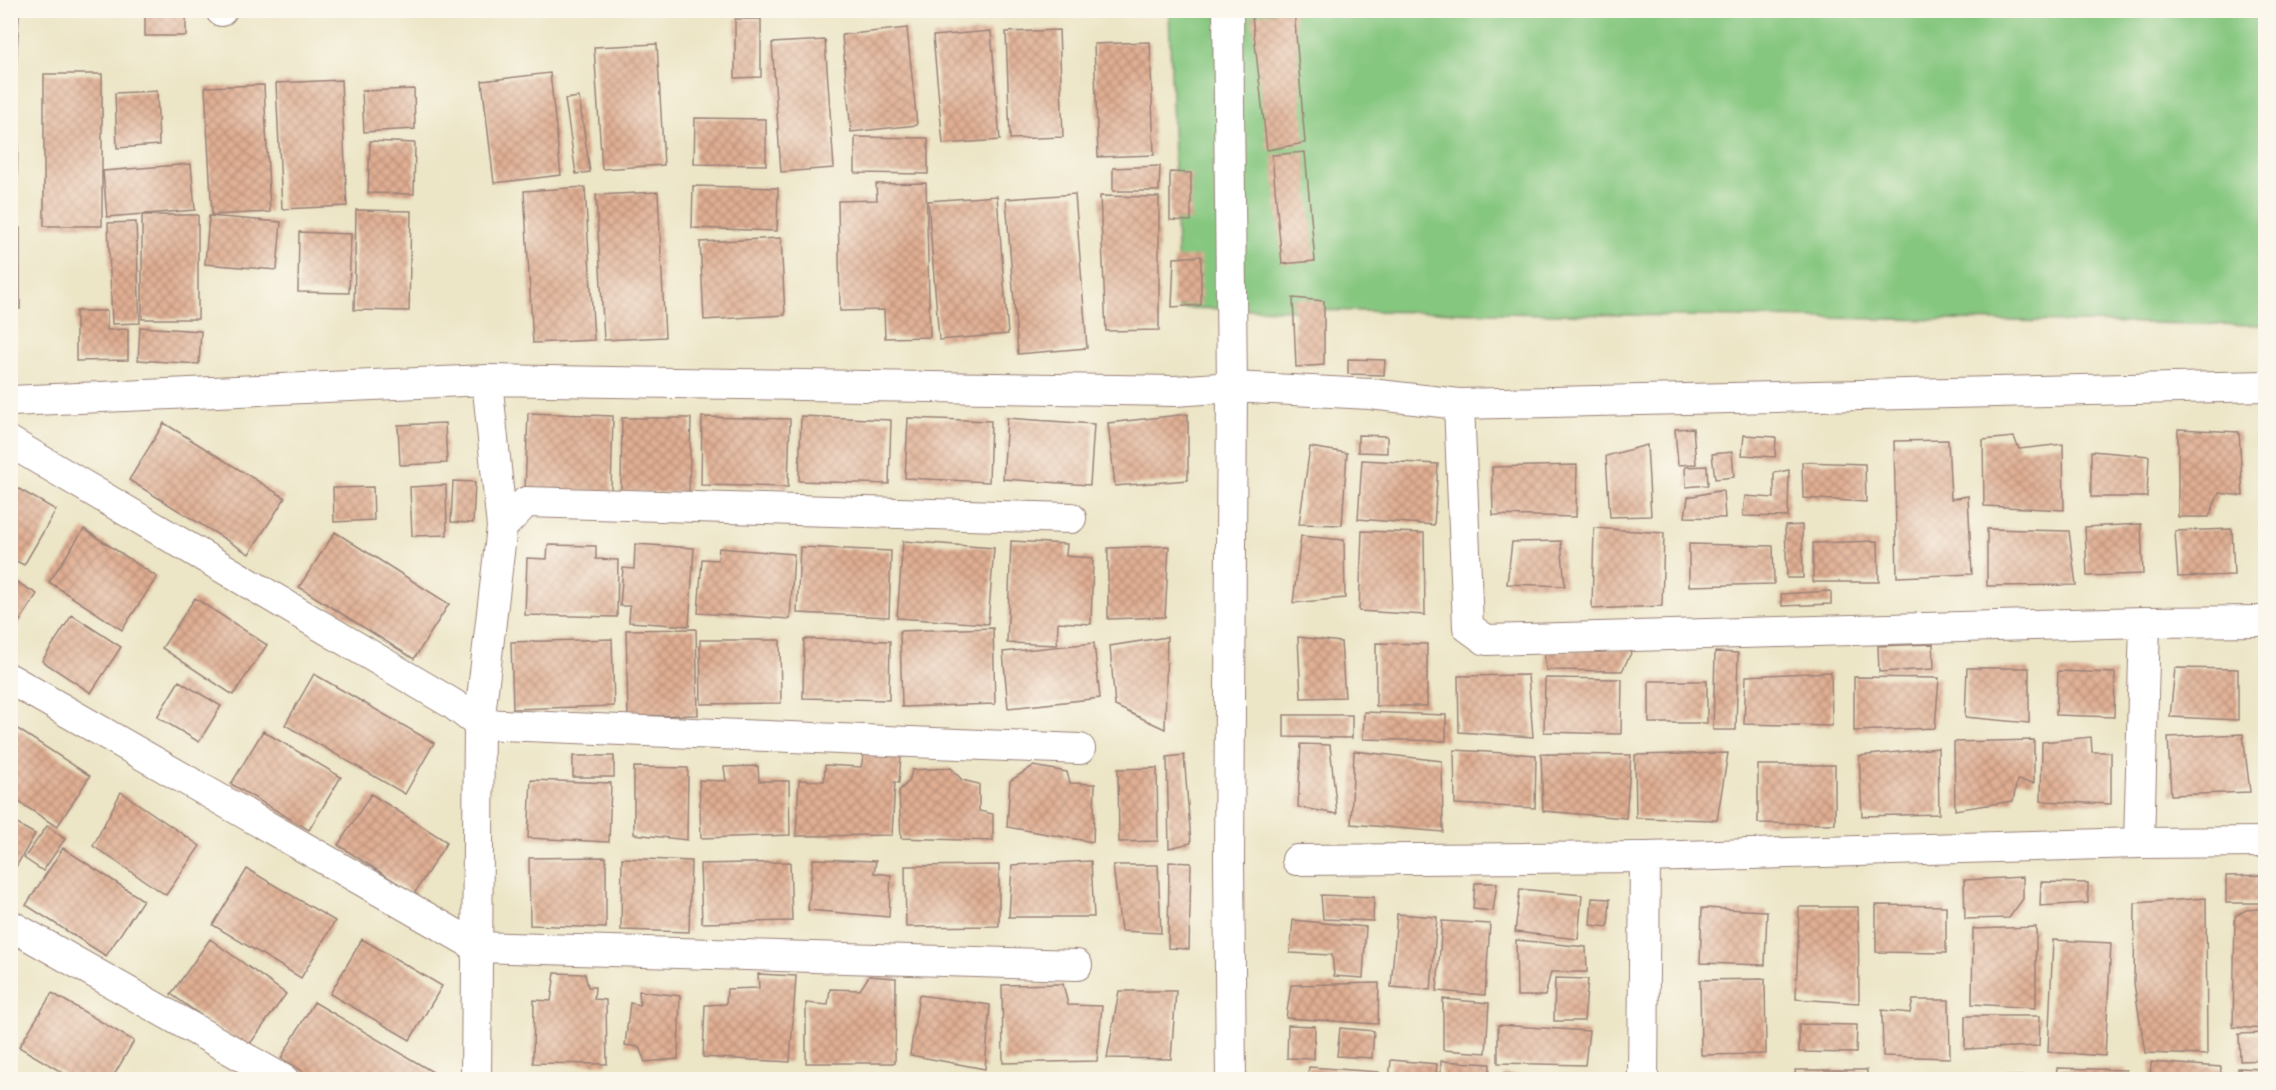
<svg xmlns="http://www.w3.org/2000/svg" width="2276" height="1090" font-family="'Balsamiq Sans',sans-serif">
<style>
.grass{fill:#86c780;stroke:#687356;stroke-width:1.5}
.building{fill:url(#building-cross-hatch)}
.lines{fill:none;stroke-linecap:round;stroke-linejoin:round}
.minor-casing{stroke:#9b8278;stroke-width:32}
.minor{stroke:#fff;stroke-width:30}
</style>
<defs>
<pattern id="building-cross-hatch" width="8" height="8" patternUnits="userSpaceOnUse" patternTransform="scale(1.5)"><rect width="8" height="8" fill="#e0af93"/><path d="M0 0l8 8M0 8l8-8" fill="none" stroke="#b88e78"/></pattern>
</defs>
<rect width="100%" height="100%" fill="#fbf7ec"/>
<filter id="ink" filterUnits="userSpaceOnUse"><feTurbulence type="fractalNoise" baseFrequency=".0167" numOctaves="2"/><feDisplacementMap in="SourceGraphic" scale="12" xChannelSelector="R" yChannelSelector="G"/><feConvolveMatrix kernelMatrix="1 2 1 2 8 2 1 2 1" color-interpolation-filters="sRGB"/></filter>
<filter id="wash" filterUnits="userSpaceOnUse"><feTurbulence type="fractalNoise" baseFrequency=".008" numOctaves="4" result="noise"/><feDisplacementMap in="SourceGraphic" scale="24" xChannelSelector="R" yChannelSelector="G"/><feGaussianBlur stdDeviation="1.35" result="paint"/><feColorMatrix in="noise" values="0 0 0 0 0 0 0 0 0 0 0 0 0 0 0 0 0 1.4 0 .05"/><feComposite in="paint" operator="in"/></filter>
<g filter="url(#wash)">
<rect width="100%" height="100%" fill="#ece5c6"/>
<!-- grass -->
<path class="grass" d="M1169,11H2265V325L1179,308Z"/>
<g id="blocks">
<!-- building -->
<path class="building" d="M145,10H186V36H145Z
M1285,10H1294L1305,143L1267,150L1252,16Z
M10,14H19L16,70L10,69Z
M735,19H761V77L735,78Z
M907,28L917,125L851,132L842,35Z
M1059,30L1063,137L1010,139L1006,32Z
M991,31L1000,140L943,144L933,36Z
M825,40L834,168L781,172L772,43Z
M1150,42L1154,155L1098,157L1094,44Z
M657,44L664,165L602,169L594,47Z
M550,73L561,175L494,183L482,81Z
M44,74H102V226H44Z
M341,80L347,206L282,209L276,83Z
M264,85L270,212L212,215L205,87Z
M414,89L415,129L364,132L362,91Z
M157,91L159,145L117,148L115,93Z
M579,97L590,172L576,174L565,99Z
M695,118L766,119V165L694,164Z
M10,133H18L16,216H10Z
M855,137L928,138V174L855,173Z
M370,141L415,143L414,194L368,193Z
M1305,152L1315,261L1282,264L1272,155Z
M191,164L195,210L107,217L103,171Z
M1160,166L1159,191H1113V168Z
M1170,172L1191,173V221L1170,220Z
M926,183L930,337L885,338L884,310L840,311L838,201L877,200L876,184Z
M693,186L778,188L777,231L692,228Z
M585,187L594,340L533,343L524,191Z
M658,192L665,337L604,340L596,195Z
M1075,194L1087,348L1018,354L1006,199Z
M997,196L1008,334L939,340L928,201Z
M1100,196L1159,197V330L1106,331Z
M356,210L411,211L409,311L354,310Z
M142,215H198V319H142Z
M209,216L281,222L277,270L205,264Z
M136,222L140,323L112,324L108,223Z
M10,228H20V309H10Z
M299,232L351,234L349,293L298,292Z
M781,238L785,315L704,320L700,242Z
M1201,256V305L1172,307L1174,258Z
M1293,298L1324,301V365L1296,367Z
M76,311H107V330L128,329V360L76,361Z
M140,327L201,331L199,364L138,360Z
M1348,359L1385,360L1384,375L1348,374Z
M528,413L613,416L611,492L525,490Z
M1188,414V480L1115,486L1108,423Z
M801,416L891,420L889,484L799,481Z
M702,417L790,419L788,487L701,485Z
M622,418H691L689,493L621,492Z
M908,418L991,421L989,482L905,478Z
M1007,418L1094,424L1090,485L1003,479Z
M164,423L285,498L249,554L129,480Z
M445,423L447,463L400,465L398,425Z
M1693,428L1696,464L1678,465L1675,429Z
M2178,429L2239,432L2243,496L2219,493L2209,517H2178Z
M1358,435L1387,436V453L1358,452Z
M1744,435L1776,437L1775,457L1742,455Z
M2014,437L2019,449L2063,444L2064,510L1984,506L1983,440Z
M1948,440L1951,499L1968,496L1972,574L1897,577L1894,441Z
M1647,445L1651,516L1610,517L1606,456Z
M1310,447L1347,453L1342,525L1299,524Z
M2091,451L2149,456L2147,497H2091Z
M1732,452L1734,477L1715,479L1712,454Z
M1362,460L1438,464L1434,525L1358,519Z
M1802,462L1865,464L1866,502L1803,498Z
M1577,465L1576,517L1493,515L1492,467Z
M1707,466L1708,485L1686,487L1685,467Z
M1789,470L1788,517L1743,516L1745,496L1774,498V473Z
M453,481L475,482L473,523L451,522Z
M10,484L56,510L24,565L10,558Z
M446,485L447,535L412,536L410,487Z
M373,487L374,520L334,522L333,488Z
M1723,490L1725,518L1685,517L1688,497Z
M2141,524L2143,574L2087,576L2085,527Z
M1802,525L1803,578H1787L1785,526Z
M1594,528L1664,533L1662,606L1592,609Z
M84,529L157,577L122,630L49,582Z
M1987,529L2069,531L2076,585L1987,586Z
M2232,529L2234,575L2178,577L2175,531Z
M1362,531L1424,533L1425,615L1359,611Z
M335,532L449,604L414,659L299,587Z
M1301,536L1344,540L1345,598L1293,603Z
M903,541L994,548L988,624L897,618Z
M1011,541L1067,544L1066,556L1093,558L1091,624L1058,622L1057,645L1007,643Z
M1561,541L1565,586L1507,584L1512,542Z
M1878,541L1879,582H1813V543Z
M635,544L694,548L689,626L629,622L630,606H620L623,568L634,569Z
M1689,544L1773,546L1774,584L1689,586Z
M548,545L596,546V559L618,560L617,617L525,615L527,558L547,559Z
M1169,546L1165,617L1108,619V548Z
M800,547L891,551L889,617L797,613Z
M719,548L794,554L790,619L698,613L702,559L718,560Z
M10,578L37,594L10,637Z
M1831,591V604L1782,606L1781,594Z
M195,598L267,645L233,695L162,648Z
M72,615L121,647L91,693L42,661Z
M993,628L995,704L902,707L900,631Z
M696,629L698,715L628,716L626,630Z
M1167,637L1165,729L1115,706L1110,646Z
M1298,637L1341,642L1345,697L1301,698Z
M612,639L614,706L513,709L511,642Z
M804,639L890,641L889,700L803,698Z
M700,640H780L781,703L701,704Z
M1094,643L1100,698L1008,708L1003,652Z
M1376,643L1427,644V706H1376Z
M1933,644L1934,669L1879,672L1878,646Z
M1633,649L1622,671L1546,670L1544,651Z
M1715,652L1738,653L1736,730H1713Z
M1967,668H2029V723L1965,717Z
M2175,668L2238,669V720L2170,717Z
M2058,671L2115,673L2114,717L2056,715Z
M1831,672L1832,726L1744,724L1746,676Z
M314,674L434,743L405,794L285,725Z
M1528,675L1533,737L1459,732L1458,676Z
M1854,677L1939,678L1935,728L1854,731Z
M1545,678L1622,679L1621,734L1544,732Z
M179,681L221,706L199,742L157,717Z
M1649,681H1707V723H1649Z
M1364,712L1446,715V741L1363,739Z
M1284,715H1352V738L1284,737Z
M13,726L90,776L57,827L10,796V730Z
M263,731L341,777L309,830L231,784Z
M2243,734L2250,792L2171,795L2168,737Z
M2091,737L2092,752H2111V804L2041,801L2042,742Z
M2034,740V783L2017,780L2013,801L1955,810L1954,742Z
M1301,744L1330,745L1337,814L1298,807Z
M1938,748L1939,814L1862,816L1859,756Z
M1454,750L1536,755L1535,808L1455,804Z
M1354,751L1442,761L1443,832L1351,824Z
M1728,753L1717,820L1636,818L1635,755Z
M864,754L901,755L899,783L895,782L892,835L796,836L799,780L824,781L825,765L861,767Z
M1541,754L1631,755L1626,818L1543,811Z
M1184,755L1191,843L1169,848L1167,757Z
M573,756H614V777H573Z
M1758,765H1835V824L1758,823Z
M758,766L759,781H789L790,835L701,838L699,780L726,781L724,767Z
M1033,766L1067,772L1070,783L1095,784L1093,842L1007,827L1010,781Z
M634,767L688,768L687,840L634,834Z
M951,768L962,780L979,784V811L993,814V841L901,838L899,791L909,781L912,770Z
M1157,768L1158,841L1119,842L1118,769Z
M531,780L611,783L609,842L528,838Z
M121,792L200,846L166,895L93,846Z
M371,794L447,842L414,894L338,845Z
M10,820L35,834L10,877Z
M47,826L65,839L43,871L24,858Z
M63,848L143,900L106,956L26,905Z
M606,857V928L530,925L529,858Z
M622,858L691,861L689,932L621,930Z
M813,859L876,861L874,873L891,875L889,917L808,910Z
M1091,861L1094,917H1009L1012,865Z
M790,862L792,921L702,923L700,864Z
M1169,862L1191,863L1189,949L1168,948Z
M999,865V926L906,927L905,866Z
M1113,865H1158L1161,933L1121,931Z
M247,869L335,921L301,978L213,925Z
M2266,875V903H2226V876Z
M2023,877V899L2009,918L1965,919L1964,880Z
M2041,882L2088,883V903L2040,906Z
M1475,883H1497L1493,911L1473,909Z
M1520,889L1582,895L1578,939L1515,932Z
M1321,895L1374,897L1373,921L1323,919Z
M1592,898L1610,899L1608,927L1590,925Z
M2206,898L2207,1055L2145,1053L2134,983L2135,903Z
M1876,905L1946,906V953L1876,952Z
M1799,907H1858L1859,1003L1796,999Z
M1702,908L1767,911L1765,965L1700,963Z
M2266,908V1029L2233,1027L2235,916L2246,910Z
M1397,914L1437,917L1431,990L1391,987Z
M1293,920L1366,927L1363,978L1334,976L1332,955L1290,953Z
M1442,921L1490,924L1485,995L1437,991Z
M2036,927V1008L1972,1004L1973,929Z
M210,939L286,994L247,1048L171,994Z
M362,939L442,986L410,1040L330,994Z
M1516,940L1586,947L1587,972H1551L1545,996H1517Z
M2053,940L2111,943L2105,1056L2048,1052Z
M555,973L585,974L588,987H595L594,999L606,1000L607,1064L533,1063L534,1000L551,1001Z
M758,974L796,976L790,1062L703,1057L705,1005L726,1004L727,989L759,988Z
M869,976L896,978L895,1063H806V1003L828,1005L830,989L860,990Z
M1555,978L1588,979L1584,1021H1554Z
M1765,979L1766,1054L1701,1055L1700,980Z
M1379,983L1378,1024L1286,1018L1291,985Z
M1063,984L1068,1005L1102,1006L1097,1061L1003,1063L1002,985Z
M639,991L680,996L678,1059L645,1062L639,1047L625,1045L630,1003L640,1005Z
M1119,991H1176L1171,1059L1107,1058Z
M52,993L134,1041L111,1080H75L19,1047Z
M919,995L990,1005L985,1069L910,1055Z
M1443,999L1489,1003L1486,1053L1443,1050Z
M1913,1000H1949L1950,1058L1883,1056L1882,1010L1910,1013Z
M314,1002L438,1075L435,1080H317L281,1058Z
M1965,1016H2040L2039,1046L1965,1049Z
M1799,1024L1857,1025L1856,1053L1799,1052Z
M1288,1025L1315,1026L1314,1059L1287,1058Z
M1498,1025L1589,1031L1585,1065L1498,1063Z
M1340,1028L1374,1031L1372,1058L1337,1056Z
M2266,1033V1060L2240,1061L2239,1034Z
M1391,1060L1437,1064L1435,1080H1389Z
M1441,1061L1490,1064L1489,1080H1441Z
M2151,1062L2221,1067L2220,1080H2150Z
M1309,1067L1379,1072L1378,1080H1307Z
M2057,1068L2126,1070V1080H2056Z
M2238,1068L2266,1069V1080H2238Z
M1795,1070H1867V1080H1796Z
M1503,1074L1574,1078V1080H1502Z
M2039,1076V1080H1978V1077Z
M1696,1077H1757V1080H1696Z"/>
</g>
</g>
<g filter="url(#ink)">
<use href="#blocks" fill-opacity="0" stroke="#9b8278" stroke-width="1.5"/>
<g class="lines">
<defs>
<path id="minor" d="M1228,10L1232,387L1229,860L1231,1080
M221,11L222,10
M10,401L487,380L1175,391L1232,387L1370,394L1459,404L2266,386
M1459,404L1468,627L1486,640L2145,622L2266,621
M10,442L453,704L479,724L1080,749
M502,527L526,502L1071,518
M10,679L478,947L1077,965
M2139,843L2145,622
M1297,860L1645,857L2139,843L2266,842
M10,925L284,1080
M476,1080L479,724L502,527L487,380
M1643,1080L1645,857"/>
</defs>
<!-- minor casing -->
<use href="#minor" class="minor-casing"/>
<!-- minor -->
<use href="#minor" class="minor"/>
</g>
</g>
<!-- margin -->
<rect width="2276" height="1090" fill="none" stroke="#fbf7ec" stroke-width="36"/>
</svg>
